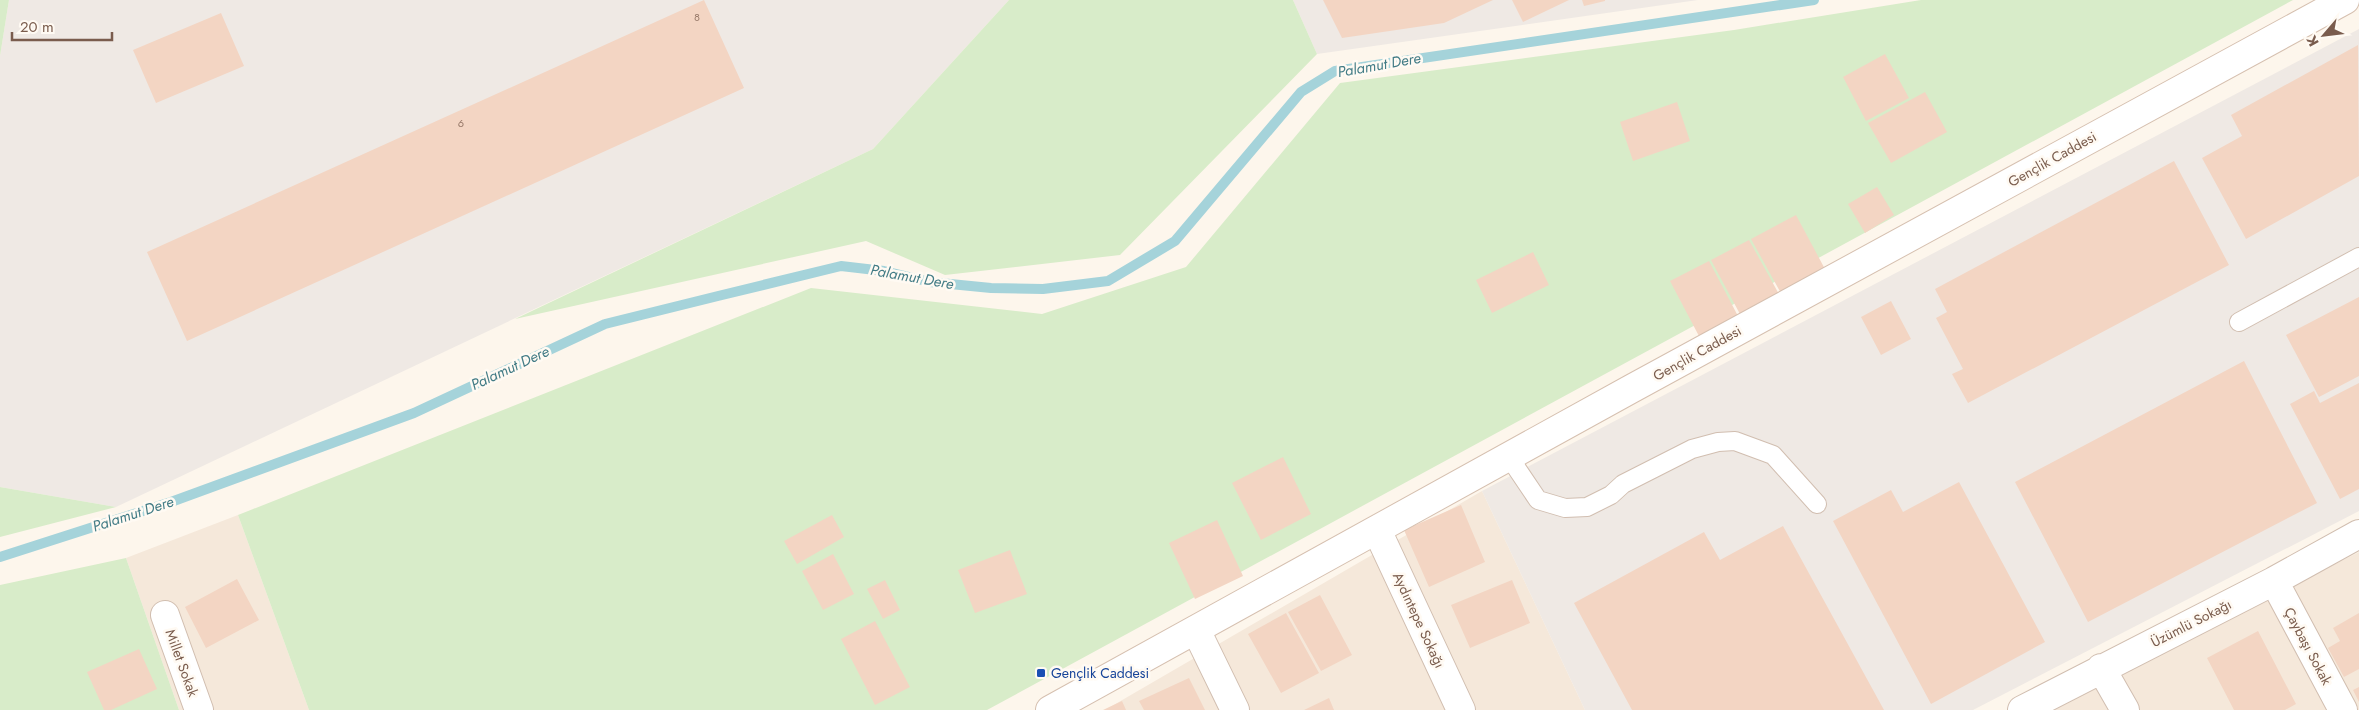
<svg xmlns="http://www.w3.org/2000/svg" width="2359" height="710" font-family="Jost,sans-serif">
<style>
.residential{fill:#f5e8da}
.industrial{fill:#efe9e4}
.green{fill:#d8ecc9}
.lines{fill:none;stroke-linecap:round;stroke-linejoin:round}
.stream{stroke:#a5d3da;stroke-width:10}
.building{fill:#f3d5c3}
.lane-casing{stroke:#d1beb0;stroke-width:20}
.street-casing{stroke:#d1beb0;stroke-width:30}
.secondary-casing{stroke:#d6c0b0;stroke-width:30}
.lane{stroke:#fff;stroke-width:18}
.street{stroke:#fff;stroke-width:28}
.secondary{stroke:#fff;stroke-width:28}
.transit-dot{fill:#1a4fb4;stroke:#fffaf3;stroke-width:2}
.labels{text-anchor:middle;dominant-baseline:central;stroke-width:5;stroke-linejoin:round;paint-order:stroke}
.number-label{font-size:11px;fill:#987a6a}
.street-label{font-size:14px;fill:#7a5c4d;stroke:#fffaf3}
.transit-label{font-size:14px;fill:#164399;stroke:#fffaf3;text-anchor:start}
.water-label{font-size:15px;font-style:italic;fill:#437c86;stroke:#fffaf3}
</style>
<rect width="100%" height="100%" fill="#fdf6ec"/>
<!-- residential -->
<path class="residential" d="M1482,491L1585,710H1105Z
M238,515L309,710H179L126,558Z
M2359,552V710H2045Z"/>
<!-- industrial -->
<path class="industrial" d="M9,0H1009L873,149L116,507L0,487V56Z
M1293,0H1698L1317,54Z
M2359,29V511L1973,710H1585L1482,491Z"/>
<!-- green -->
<path class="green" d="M0,0H9L0,56Z
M1009,0H1293L1317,54L1120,255L945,275L866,241L515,319L873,149Z
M1921,0H2293L987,710H309L238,515L811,288L1042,314L1186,267L1340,83L1734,30Z
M0,487L116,507L0,537Z
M126,558L179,710H0V585Z"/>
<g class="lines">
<!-- stream -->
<path class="stream" d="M0,557L171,502L414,413L605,324L718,296L841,266L884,271L930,282L991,288L1043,289L1108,281L1175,241L1301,92L1335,71L1814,0"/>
</g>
<!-- building -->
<path class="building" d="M704,0L744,88L187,341L147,252Z
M1323,0H1493L1444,23L1342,38Z
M1512,0H1569L1523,22Z
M1582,0H1605V1L1584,6Z
M221,13L244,66L156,103L133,50Z
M2358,45L2359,176L2246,239L2202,158L2242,136L2231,115Z
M1885,54L1909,98L1866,121L1843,77Z
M1925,92L1947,132L1891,163L1868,123Z
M1677,102L1690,141L1633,161L1620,122Z
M2174,161L2229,265L1968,403L1952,374L1963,369L1936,318L1947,312L1935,289Z
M1877,187L1894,215L1865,233L1848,204Z
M1796,215L1826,271L1782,295L1751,239Z
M1749,240L1780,296L1741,316L1711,260Z
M1533,252L1549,285L1492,313L1476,280Z
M1709,261L1739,318L1700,338L1670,281Z
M2359,297V376L2319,397L2286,335Z
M1891,301L1911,339L1881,355L1861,317Z
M2244,361L2317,503L2088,622L2015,482Z
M2359,383V489L2340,499L2290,404L2314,391L2320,403Z
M1283,457L1311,514L1261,540L1232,483Z
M1959,482L2045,642L1931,704L1833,521L1891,490L1903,512Z
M1461,505L1485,562L1429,587L1404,530Z
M832,515L844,537L797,564L784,541Z
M1217,520L1243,576L1195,599L1169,543Z
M1783,526L1884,710H1632L1574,603L1704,532L1720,560Z
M1010,550L1027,594L975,613L958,570Z
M833,554L854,594L823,610L802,571Z
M237,579L259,620L206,648L185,607Z
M885,580L900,610L883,619L867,589Z
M1512,580L1530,623L1470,648L1451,605Z
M1320,595L1352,655L1321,671L1288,612Z
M1286,613L1319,673L1281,693L1248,634Z
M2359,613V669L2344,677L2328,648L2340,641L2333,628Z
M875,621L910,687L875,705L841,639Z
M2258,631L2296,704L2285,710H2234L2207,658Z
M139,649L157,689L111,710H104L87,672Z
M1189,678L1205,710H1144L1139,701Z
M2359,687V702L2353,690Z
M1329,698L1334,710H1304Z
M1122,701L1126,710H1103Z"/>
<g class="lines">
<defs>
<path id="lane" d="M2239,322L2359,257
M1509,457L1538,500L1565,508L1587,507L1611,495L1623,484L1692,449L1718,442L1735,441L1773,455L1817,504"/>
<path id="street" d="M1377,530L1461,710
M2274,581L2343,710
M165,615L199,710
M1196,630L1235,710
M2101,668L2125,710
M2022,710L2274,581L2359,534"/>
<path id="secondary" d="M1050,710L1631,389L2345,0"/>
</defs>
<!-- lane casing -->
<use href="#lane" class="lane-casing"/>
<!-- street casing -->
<use href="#street" class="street-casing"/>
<!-- secondary casing -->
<use href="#secondary" class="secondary-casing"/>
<!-- lane -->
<use href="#lane" class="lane"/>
<!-- street -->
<use href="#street" class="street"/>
<!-- secondary -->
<use href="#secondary" class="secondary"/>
</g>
<!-- markers -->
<rect class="transit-dot" x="1036" y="668" width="10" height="10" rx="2.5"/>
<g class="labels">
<!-- number labels -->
<g class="number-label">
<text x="697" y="17">8</text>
<text x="461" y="123">6</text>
</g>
<!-- street labels -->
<g class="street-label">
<text transform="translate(2052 159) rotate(-29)">Gençlik Caddesi</text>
<text transform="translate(1697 353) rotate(-29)">Gençlik Caddesi</text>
<text transform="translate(1419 620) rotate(65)">Aydıntepe Sokağı</text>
<text transform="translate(2191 623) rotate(-27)">Üzümlü Sokağı</text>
<text transform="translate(2308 646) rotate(62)">Çaybaşı Sokak</text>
<text transform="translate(182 663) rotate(70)">Millet Sokak</text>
</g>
<!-- transit labels -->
<g class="transit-label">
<text x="1051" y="673">Gençlik Caddesi</text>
</g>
<!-- water labels -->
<g class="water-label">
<text transform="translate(1379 65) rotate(-10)">Palamut Dere</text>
<text transform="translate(912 277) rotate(10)">Palamut Dere</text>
<text transform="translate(510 368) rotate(-25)">Palamut Dere</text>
<text transform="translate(133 514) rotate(-18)">Palamut Dere</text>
</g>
</g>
<!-- north arrow -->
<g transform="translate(2324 35) rotate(242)" stroke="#fffaf3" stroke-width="4" paint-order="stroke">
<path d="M0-4L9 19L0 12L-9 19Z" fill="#7a5c4d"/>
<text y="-8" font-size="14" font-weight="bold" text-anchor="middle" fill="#7a5c4d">K</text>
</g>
<!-- scale -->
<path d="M12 32v8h100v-8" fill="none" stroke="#7a5c4d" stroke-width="2.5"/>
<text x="20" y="32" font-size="15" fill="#7a5c4d" stroke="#fffaf3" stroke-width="4" paint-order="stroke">20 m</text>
</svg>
